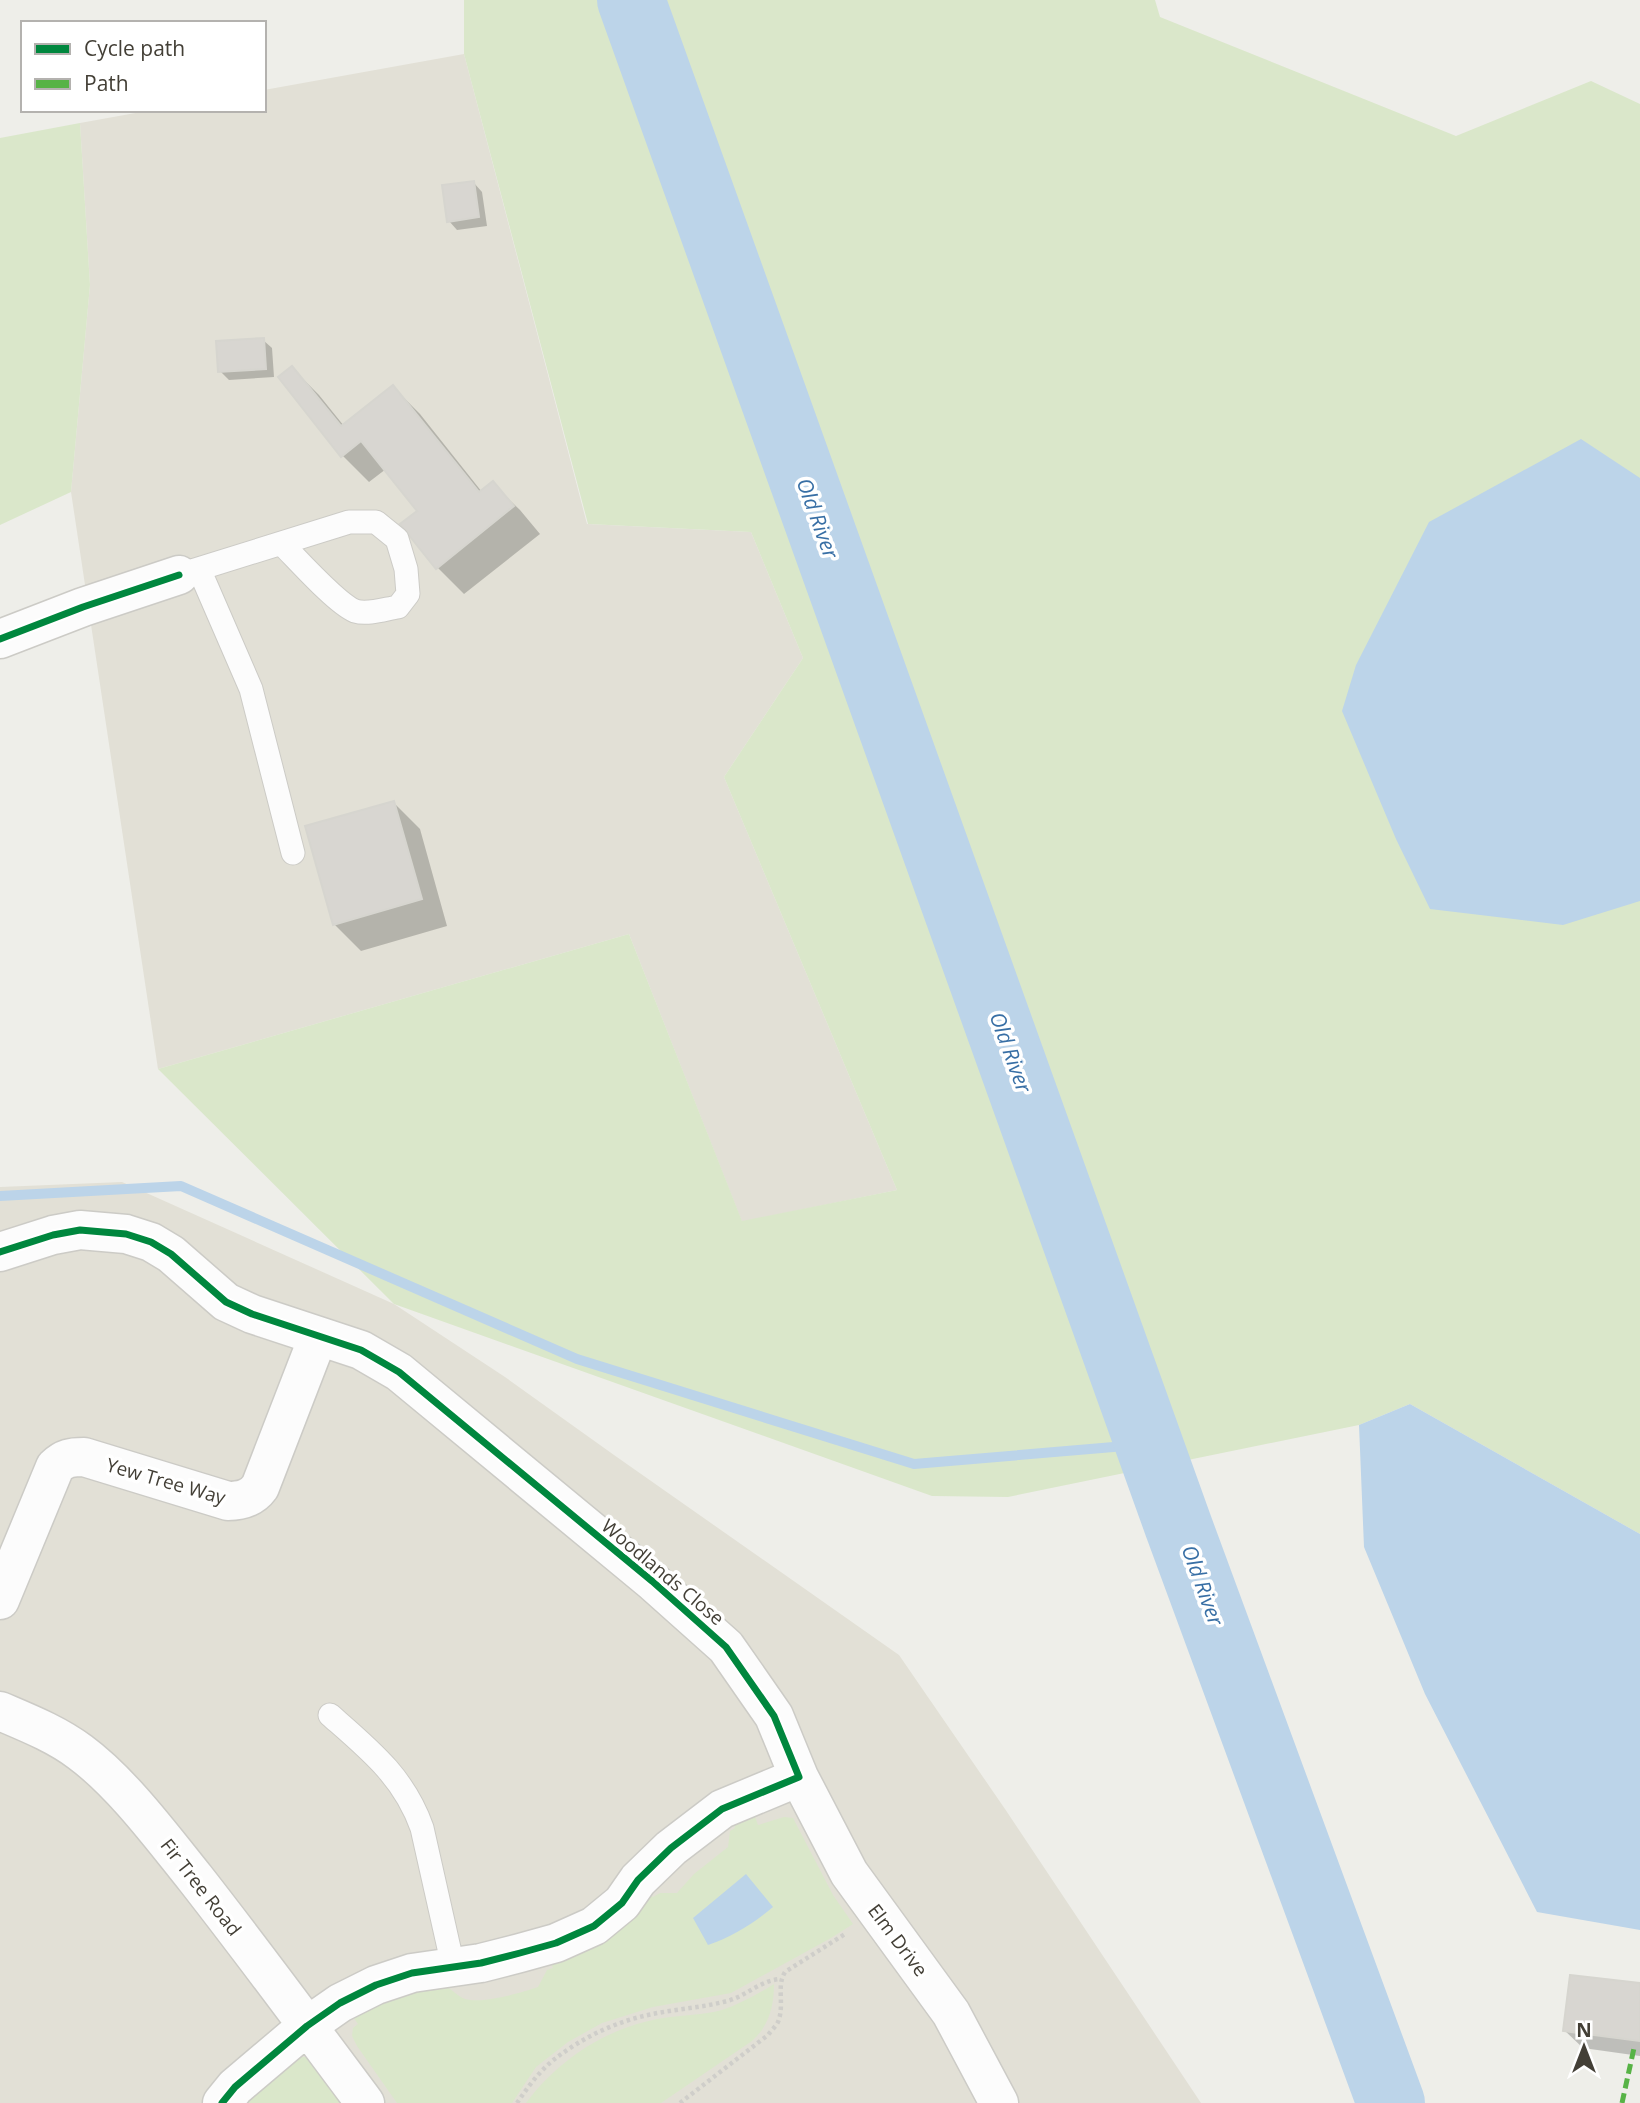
<svg xmlns="http://www.w3.org/2000/svg" width="1640" height="2103" font-family="'Open Sans',sans-serif">
<style>
.residential{fill:#e2e0d6}
.green{fill:#dae7ca}
.water{fill:#bcd4e9}
.shadow{fill:#0003}
.lines{fill:none;stroke-linecap:round;stroke-linejoin:round}
.stream{stroke:#bcd4e9;stroke-width:10}
.river{stroke:#bcd4e9;stroke-width:68}
.building{fill:#d8d6d1;stroke:#d6d5cf;stroke-width:2}
.service-casing{stroke:#cccbc6;stroke-width:25}
.minor-casing{stroke:#cccbc6;stroke-width:41}
.path{stroke:#cfceca;stroke-width:4.5;stroke-dasharray:3.5 3.5;stroke-linecap:butt}
.service{stroke:#fcfcfc;stroke-width:23}
.minor{stroke:#fcfcfc;stroke-width:38}
.quiet{stroke:#57b346;stroke-width:5;stroke-dasharray:10 5;stroke-linecap:butt}
.cycleway-casing{stroke:#fff;stroke-width:11}
.cycleway{stroke:#00873e;stroke-width:7}
.labels{text-anchor:middle;dominant-baseline:central;stroke-width:7;stroke-linejoin:round;paint-order:stroke}
.street-label{font-size:19px;fill:#433f36;stroke:#fff}
.water-label{font-size:21px;font-style:italic;fill:#386fa5;stroke:#fff}
</style>
<rect width="100%" height="100%" fill="#eeeee9"/>
<!-- residential -->
<path class="residential" d="M464,54L587,524L751,532L803,658L724,777L897,1190L742,1222L629,934L158,1069L71,492L90,285L80,123L152,110H264V90Z
M122,1182L394,1304L505,1377L614,1455L899,1655L1005,1809L1201,2103H0V1187Z"/>
<!-- green -->
<path class="green" d="M464,0H1155L1160,17L1456,136L1591,81L1640,104V1534L1410,1404L1359,1425L1008,1497L932,1496L394,1304L158,1069L629,934L742,1221L897,1190L724,777L803,658L751,532L588,524L464,54Z
M80,123L90,285L71,492L0,525V138Z
M755,1817L758,1825L784,1817L793,1818L833,1895L853,1924L831,1938L731,1993L653,2007L602,2023L568,2042L536,2067L512,2103H397L357,2046L352,2036L353,2028L358,2024L353,2017L395,1994L446,1986C452,1990 459,1997 465,1999C483,2004 520,1993 538,1987L547,1970L553,1968L551,1963L649,1895L653,1897L660,1893H677L694,1874L728,1847L730,1831L735,1828L734,1824Z
M774,1984C774,2006 769,2026 752,2041L661,2103H526C560,2058 608,2027 663,2018C683,2015 703,2015 722,2010C740,2004 758,1994 774,1984Z
M300,2057H310L346,2103H244L286,2062Z"/>
<!-- water -->
<path class="water" d="M1581,439L1640,478V901L1563,925L1430,909L1396,839L1342,711L1356,665L1429,522Z
M1410,1404L1640,1534V1930L1537,1912L1425,1694L1364,1547L1359,1425Z
M746,1874L773,1907C753,1924 732,1937 708,1945L693,1918Z"/>
<!-- shadow -->
<path class="shadow" d="M474,183L482,192L487,226L457,230L449,221Z
M263,340L272,348L274,377L229,380L220,371Z
M292,368L319,395L344,426L393,387L420,414L482,492L493,484L520,510L540,534L464,594L437,567L419,511L386,469L369,482L343,456Z
M393,802L420,829L447,926L361,951L334,924Z
M1640,1985V2056L1583,2048L1564,2030Z"/>
<g class="lines">
<!-- stream -->
<path class="stream" d="M0,1196L181,1186L577,1359L914,1464L1149,1444"/>
<!-- river -->
<path class="river" d="M631,0L1178,1525L1391,2103"/>
</g>
<!-- building -->
<path class="building" d="M474,181L479,217L447,222L442,185Z
M264,338L266,369L218,372L216,341Z
M292,366L341,426L393,385L479,492L493,481L514,506L436,569L400,524L417,511L361,441L341,457L278,377Z
M394,801L422,899L333,925L305,826Z
M1570,1975L1640,1983V2041L1563,2031Z"/>
<g class="lines">
<defs>
<path id="service" d="M199,569L251,689L293,853
M179,575L349,522H376L397,539L406,569L408,594L398,607C385,609 368,615 355,611C337,604 297,559 282,544
M330,1715C370,1750 404,1777 422,1828L453,1966"/>
<path id="minor" d="M0,639L83,607L179,575
M0,1252L53,1235L80,1230L126,1234L151,1242L171,1254L226,1302L252,1314L361,1350L399,1372L652,1581L726,1647L774,1716L799,1777L722,1809L671,1848L638,1880L622,1903L594,1926L556,1943L520,1953L481,1963L412,1973L376,1985L340,2003L307,2026L235,2087L222,2103
M0,1600L55,1467C64,1458 71,1457 84,1457L228,1501C242,1501 252,1498 260,1487L318,1337
M0,1711C28,1723 56,1734 80,1752C122,1783 162,1837 195,1878C253,1952 309,2028 365,2103
M799,1777L849,1873L951,2013L999,2103"/>
</defs>
<!-- service casing -->
<use href="#service" class="service-casing"/>
<!-- minor casing -->
<use href="#minor" class="minor-casing"/>
<!-- path -->
<path class="path" d="M517,2103C528,2087 540,2070 556,2058C582,2038 615,2022 648,2015C674,2009 701,2008 727,2001C747,1996 760,1980 781,1979
M680,2103L768,2035C771,2031 776,2026 778,2022C785,2005 776,1986 785,1972L845,1934"/>
<!-- service -->
<use href="#service" class="service"/>
<!-- minor -->
<use href="#minor" class="minor"/>
<!-- quiet -->
<path class="quiet" d="M1622,2103L1634,2048"/>
<defs>
<path id="cycleway" d="M0,639L83,607L179,575
M0,1252L53,1235L80,1230L126,1234L151,1242L171,1254L226,1302L252,1314L361,1350L399,1372L652,1581L726,1647L774,1716L799,1777L722,1809L671,1848L638,1880L622,1903L594,1926L556,1943L520,1953L481,1963L412,1973L376,1985L340,2003L307,2026L235,2087L222,2103"/>
</defs>
<!-- cycleway casing -->
<use href="#cycleway" class="cycleway-casing"/>
<!-- cycleway -->
<use href="#cycleway" class="cycleway"/>
</g>
<g class="labels">
<!-- street labels -->
<g class="street-label">
<text transform="translate(166 1481) rotate(16)">Yew Tree Way</text>
<text transform="translate(663 1572) rotate(40)">Woodlands Close</text>
<text transform="translate(201 1887) rotate(52)">Fir Tree Road</text>
<text transform="translate(898 1940) rotate(53)">Elm Drive</text>
</g>
<!-- water labels -->
<g class="water-label">
<text transform="translate(818 518) rotate(70)">Old River</text>
<text transform="translate(1011 1052) rotate(70)">Old River</text>
<text transform="translate(1203 1585) rotate(70)">Old River</text>
</g>
</g>
<!-- legend -->
<rect x="21" y="21" width="245" height="91" fill="#ffffff" stroke="#b4b2af" stroke-width="2"/>
<rect x="35" y="44" width="35" height="10" fill="#00873e" stroke="#b4b2af" stroke-width="2"/>
<text x="84" y="56" font-size="21" fill="#433f36">Cycle path</text>
<rect x="35" y="79" width="35" height="10" fill="#57b346" stroke="#b4b2af" stroke-width="2"/>
<text x="84" y="91" font-size="21" fill="#433f36">Path</text>
<!-- north arrow -->
<g transform="translate(1584 2047)" stroke="#ffffff" stroke-width="5" paint-order="stroke">
<path d="M0-5L12 26L0 18L-12 26Z" fill="#433f36"/>
<text y="-10" font-size="19" font-weight="bold" text-anchor="middle" fill="#433f36">N</text>
</g>
</svg>
